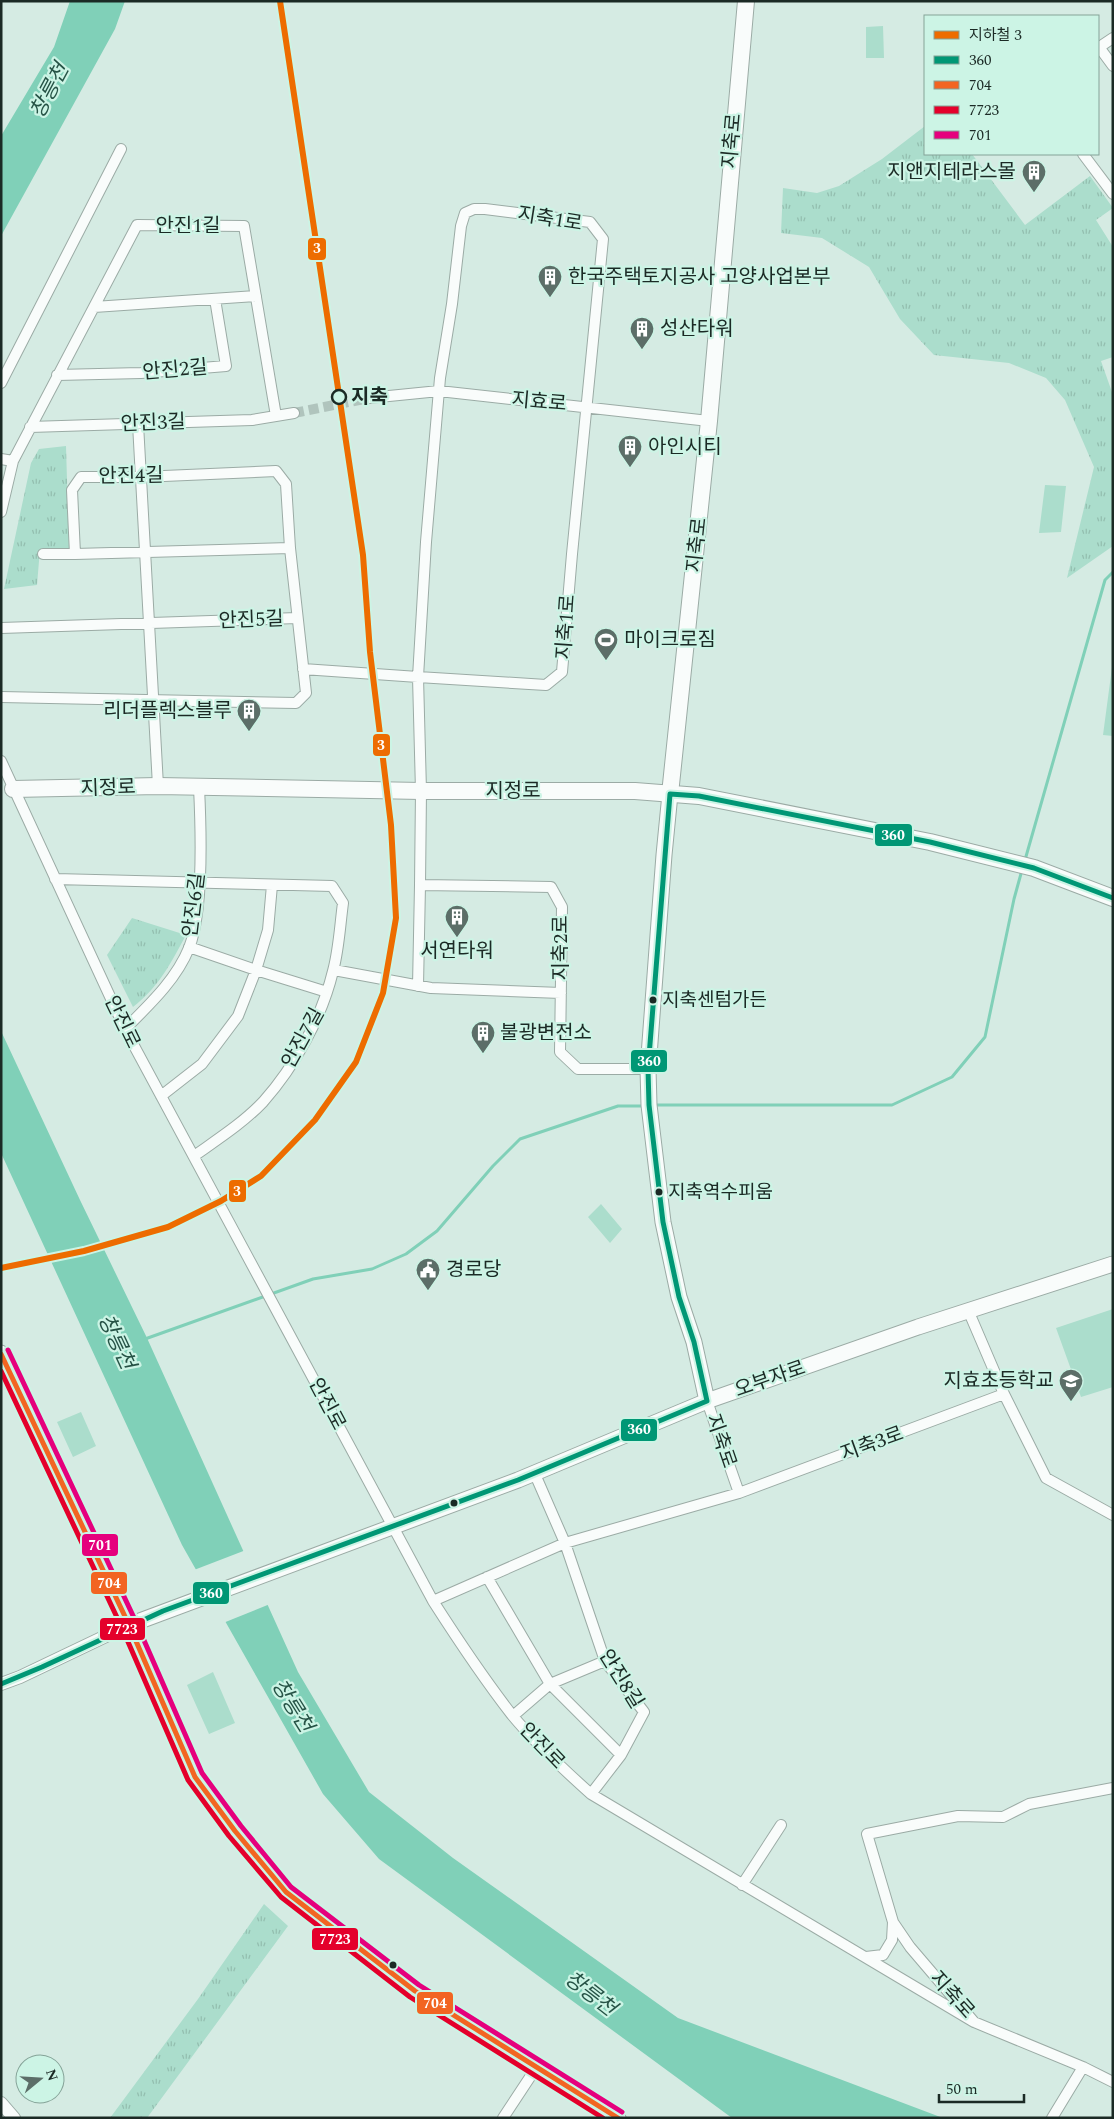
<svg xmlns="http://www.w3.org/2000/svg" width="1114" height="2119" font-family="Spectral,'Noto Sans KR',serif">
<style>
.park{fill:url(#park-tufts)}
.garden{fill:#abddcc}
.water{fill:#80d0b8}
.pier{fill:#d5ebe3}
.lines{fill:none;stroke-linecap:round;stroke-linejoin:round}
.stream{stroke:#80d0b8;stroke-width:3}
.minor-tunnel{stroke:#b0c4bd;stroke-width:10;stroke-dasharray:10 5;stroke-linecap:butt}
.minor-casing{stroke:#9baba5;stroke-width:12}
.tertiary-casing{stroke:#9baba5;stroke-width:14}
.secondary-casing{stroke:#9baba5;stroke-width:17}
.primary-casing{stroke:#9baba5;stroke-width:18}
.minor{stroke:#f9fcfb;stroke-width:10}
.tertiary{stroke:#f9fcfb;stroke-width:12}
.secondary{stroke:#f9fcfb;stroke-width:15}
.primary{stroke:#f9fcfb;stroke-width:16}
.bus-1-casing{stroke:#ccf4e5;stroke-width:9}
.bus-2-casing{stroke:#ccf4e5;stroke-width:9}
.bus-3-casing{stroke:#ccf4e5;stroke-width:9}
.bus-4-casing{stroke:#ccf4e5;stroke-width:9}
.bus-1{stroke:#009775;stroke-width:5}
.bus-2{stroke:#f26522;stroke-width:5}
.bus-3{stroke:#e4002b;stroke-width:5}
.bus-4{stroke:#e5007d;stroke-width:5}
.metro-1-casing{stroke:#ccf4e5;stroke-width:10}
.metro-1{stroke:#ed6c00;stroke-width:6}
.stop-dot{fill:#ccf4e5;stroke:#1b2a25;stroke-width:2.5}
.bus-dot{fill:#1b2a25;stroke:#ccf4e5;stroke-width:2}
.labels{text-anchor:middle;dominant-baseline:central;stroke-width:4.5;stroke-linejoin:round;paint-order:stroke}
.bus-label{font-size:19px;fill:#1b2a25;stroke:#ccf4e5;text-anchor:start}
.street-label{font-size:20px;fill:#1b2a25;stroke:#ccf4e5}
.poi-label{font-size:20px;fill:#1b2a25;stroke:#ccf4e5;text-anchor:start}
.stop-label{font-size:20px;font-weight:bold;fill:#1b2a25;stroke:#ccf4e5;text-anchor:start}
.water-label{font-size:21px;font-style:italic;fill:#265346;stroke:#ccf4e5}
.line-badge{stroke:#ccf4e5;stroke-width:2}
.badge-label{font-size:14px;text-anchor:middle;font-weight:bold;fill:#fff}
</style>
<defs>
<pattern id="park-tufts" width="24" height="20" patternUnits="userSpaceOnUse" patternTransform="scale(1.25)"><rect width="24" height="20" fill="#abddcc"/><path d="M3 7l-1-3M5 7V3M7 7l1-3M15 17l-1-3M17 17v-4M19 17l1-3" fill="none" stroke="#93beaf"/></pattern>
</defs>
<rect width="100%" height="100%" fill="#d5ebe3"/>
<!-- park -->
<path class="park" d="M925,126V154H972L1025,225L1090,176L1113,208L1096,220L1113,247V357L1101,361L1113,395V546L1067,578L1094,467L1065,400L1046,378L1009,363L934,355L900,319L869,267L822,238L781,233L783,188L817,193L839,186L882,159Z
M66,446L69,548L40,549L37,585L4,589L31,463L39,449Z
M132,918L186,935C171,963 159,987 133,1007L107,955Z
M264,1904L288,1926L147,2118H110L198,1999Z"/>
<!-- garden -->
<path class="garden" d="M883,26L884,58H866V27Z
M1045,485L1066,486L1061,532L1039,533Z
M1113,660V736L1103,735Z
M601,1204L622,1229L610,1243L588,1217Z
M1113,1309V1387L1081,1397L1056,1328Z
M81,1412L96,1446L73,1457L57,1422Z
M213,1672L235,1723L209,1734L187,1685Z"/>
<!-- water -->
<path class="water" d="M70,1H125L115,29L1,236V136L54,47Z
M1,1031L80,1200L147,1338L298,1672L369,1792L453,1858L678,2018L943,2118H732L379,1859L323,1794L182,1545L1,1153Z"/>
<!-- pier -->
<path class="pier" d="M246,1550L270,1604L223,1623L194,1570Z"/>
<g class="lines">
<!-- stream -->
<path class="stream" d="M1025,860L1105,580L1113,572
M652,1105H892L952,1077L985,1037L1014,899L1022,870
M145,1339L313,1279L372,1269L406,1254L437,1231L493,1166L520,1139L618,1106H643"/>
<!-- minor-tunnel -->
<path class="minor-tunnel" d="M294,413L369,398"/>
<defs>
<path id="minor" d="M1099,47L1113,66
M1098,48L1113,38
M1083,154L1113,194
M474,209H485L590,222L603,239L572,554L562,672L546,685L418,677L426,542L440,378L452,304L461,226L465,213Z
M94,307L256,296
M57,375L141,373L226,366L215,299
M1,383L121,149
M369,398L439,391L709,421
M138,424L158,786
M30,427L252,420L294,413
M1,459L13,461
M1,512L13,461L137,225L244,226L276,416
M43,554H75
M1,628L297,618
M303,669L418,677L421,791L420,885L551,887L562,907L560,1052L578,1069H648
M1,697L296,703L306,693L290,548L286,484L276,471L141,477H81L72,490L75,554L290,548
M1,761L125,1029L433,1601C458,1640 484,1679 512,1715C536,1744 563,1769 591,1794L974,2022
M55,879L332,886L343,903C340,925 339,949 333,971C322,1017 295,1066 263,1102C243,1123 218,1139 194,1156
M189,947L256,970L327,992
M334,970L431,988L561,993
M418,986L420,885
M125,1029C149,1005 176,980 189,948C204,911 201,828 199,787
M161,1096L202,1064L238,1016L256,970L268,930L272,885
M968,1310L1004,1394L1046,1478L1113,1515
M707,1401L739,1493
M534,1472L565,1543L605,1661L644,1712L621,1755L591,1794
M487,1577L550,1684L621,1755
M433,1601L565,1543L739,1493L1004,1394
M513,1716L550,1684L605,1661
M1113,1788L1029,1804L1003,1817L958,1816L867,1834L893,1922L910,1947L974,2022L1083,2067L1113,2082
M742,1885L781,1825
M866,1957L883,1955L892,1940L893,1922
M503,2118L536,2068
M1052,2118L1083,2067"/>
<path id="tertiary" d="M1,1684L20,1677L129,1625
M1,2103L14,2118"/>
<path id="secondary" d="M670,794L664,855L648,1069L649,1105L663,1222L679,1297L694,1342L707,1401
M1,1353L129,1625L195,1777L235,1831L286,1892L415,1991L618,2118
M129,1625L518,1480L707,1401L918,1327L1113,1264"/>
<path id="primary" d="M13,789L158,786L421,791H635L699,796L930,842L1034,868L1113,898
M670,794L709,421L746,1"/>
</defs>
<!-- minor casing -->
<use href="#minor" class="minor-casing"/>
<!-- tertiary casing -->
<use href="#tertiary" class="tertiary-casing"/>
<!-- secondary casing -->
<use href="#secondary" class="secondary-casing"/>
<!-- primary casing -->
<use href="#primary" class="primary-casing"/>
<!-- minor -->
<use href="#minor" class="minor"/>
<!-- tertiary -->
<use href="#tertiary" class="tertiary"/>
<!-- secondary -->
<use href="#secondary" class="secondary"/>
<!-- primary -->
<use href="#primary" class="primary"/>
<defs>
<path id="bus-1" d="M1,1684L42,1667L163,1611L518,1480L707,1401L694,1342L679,1297L663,1222L649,1105L648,1069L670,794L699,796L930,842L1034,868L1113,898"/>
<path id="bus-2" d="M1,1354L129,1625L195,1777L235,1831L286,1892L415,1991L618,2118"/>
<path id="bus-3" d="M1,1371L122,1628L188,1780L229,1836L281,1897L410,1997L603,2118"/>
<path id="bus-4" d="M8,1350L136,1622L202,1773L241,1826L291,1887L419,1985L622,2112"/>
</defs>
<!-- bus-1 casing -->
<use href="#bus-1" class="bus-1-casing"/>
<!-- bus-2 casing -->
<use href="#bus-2" class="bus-2-casing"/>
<!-- bus-3 casing -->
<use href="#bus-3" class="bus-3-casing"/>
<!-- bus-4 casing -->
<use href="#bus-4" class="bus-4-casing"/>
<!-- bus-1 -->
<use href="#bus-1" class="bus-1"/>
<!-- bus-2 -->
<use href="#bus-2" class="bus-2"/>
<!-- bus-3 -->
<use href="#bus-3" class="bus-3"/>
<!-- bus-4 -->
<use href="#bus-4" class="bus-4"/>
<defs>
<path id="metro-1" d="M1,1268L84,1251L168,1227L221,1201L261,1176L315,1120L356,1062L383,993L396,918L391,825L370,652L363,555L280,1"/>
</defs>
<!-- metro-1 casing -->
<use href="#metro-1" class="metro-1-casing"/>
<!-- metro-1 -->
<use href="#metro-1" class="metro-1"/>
</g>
<!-- icons -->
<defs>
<symbol id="building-pin" viewBox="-11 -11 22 30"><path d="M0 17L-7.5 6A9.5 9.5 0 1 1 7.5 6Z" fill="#5c6e68" stroke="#ccf4e5"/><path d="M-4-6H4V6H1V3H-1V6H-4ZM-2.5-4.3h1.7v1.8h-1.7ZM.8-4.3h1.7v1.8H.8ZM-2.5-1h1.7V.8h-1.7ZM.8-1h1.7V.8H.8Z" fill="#fff"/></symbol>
<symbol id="stadium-pin" viewBox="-11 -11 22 30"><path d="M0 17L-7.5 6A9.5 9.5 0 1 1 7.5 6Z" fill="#5c6e68" stroke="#ccf4e5"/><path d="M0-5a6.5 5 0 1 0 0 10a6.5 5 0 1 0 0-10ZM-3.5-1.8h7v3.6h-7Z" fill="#fff"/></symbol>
<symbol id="civic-pin" viewBox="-11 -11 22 30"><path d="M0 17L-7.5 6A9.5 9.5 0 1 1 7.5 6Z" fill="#5c6e68" stroke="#ccf4e5"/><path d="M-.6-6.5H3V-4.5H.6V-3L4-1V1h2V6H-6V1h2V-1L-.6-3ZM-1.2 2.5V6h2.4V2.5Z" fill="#fff"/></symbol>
<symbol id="school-pin" viewBox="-11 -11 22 30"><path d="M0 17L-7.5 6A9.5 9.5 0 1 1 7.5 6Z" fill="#5c6e68" stroke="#ccf4e5"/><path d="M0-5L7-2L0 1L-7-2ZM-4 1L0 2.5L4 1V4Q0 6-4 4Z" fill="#fff"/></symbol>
</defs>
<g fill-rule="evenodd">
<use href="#building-pin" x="1020" y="158" width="28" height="38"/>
<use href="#building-pin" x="536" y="263" width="28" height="38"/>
<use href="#building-pin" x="628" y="315" width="28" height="38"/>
<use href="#building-pin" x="616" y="433" width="28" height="38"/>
<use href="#stadium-pin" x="592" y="626" width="28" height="38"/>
<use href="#building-pin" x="235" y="697" width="28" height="38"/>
<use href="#building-pin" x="443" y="903" width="28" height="38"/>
<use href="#building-pin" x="469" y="1019" width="28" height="38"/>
<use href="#civic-pin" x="414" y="1256" width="28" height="38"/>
<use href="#school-pin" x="1057" y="1367" width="28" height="38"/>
</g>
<!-- markers -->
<circle class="stop-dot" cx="339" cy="397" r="7"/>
<g class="bus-dot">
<circle cx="653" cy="1000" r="4.5"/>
<circle cx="659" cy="1192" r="4.5"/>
<circle cx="454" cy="1503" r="4.5"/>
<circle cx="393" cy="1965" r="4.5"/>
</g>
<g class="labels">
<!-- bus labels -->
<g class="bus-label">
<text x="662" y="1000">지축센텀가든</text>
<text x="668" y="1192">지축역수피움</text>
</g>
<!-- street labels -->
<g class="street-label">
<text transform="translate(732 141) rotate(-85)">지축로</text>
<text transform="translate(550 219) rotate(9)">지축1로</text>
<text x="188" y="226">안진1길</text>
<text transform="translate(175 370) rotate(-5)">안진2길</text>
<text transform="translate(539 402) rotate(5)">지효로</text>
<text transform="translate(153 423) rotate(-2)">안진3길</text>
<text transform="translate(131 476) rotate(-1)">안진4길</text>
<text transform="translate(697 545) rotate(-84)">지축로</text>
<text transform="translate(251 620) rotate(-2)">안진5길</text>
<text transform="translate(566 627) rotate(-86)">지축1로</text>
<text transform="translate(108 788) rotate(-2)">지정로</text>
<text x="513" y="791">지정로</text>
<text transform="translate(194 905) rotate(-83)">안진6길</text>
<text transform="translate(561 948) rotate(-90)">지축2로</text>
<text transform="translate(122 1022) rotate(64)">안진로</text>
<text transform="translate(303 1038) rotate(-61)">안진7길</text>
<text transform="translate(770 1379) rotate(-19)">오부자로</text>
<text transform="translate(327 1404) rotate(62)">안진로</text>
<text transform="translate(721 1441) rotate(71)">지축로</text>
<text transform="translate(872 1444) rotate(-20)">지축3로</text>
<text transform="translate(621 1679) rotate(58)">안진8길</text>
<text transform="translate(542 1746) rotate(46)">안진로</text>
<text transform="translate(952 1995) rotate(48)">지축로</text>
</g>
<!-- poi labels -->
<g class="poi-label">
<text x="1016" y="172" text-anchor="end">지앤지테라스몰</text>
<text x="568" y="277">한국주택토지공사 고양사업본부</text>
<text x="660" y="329">성산타워</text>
<text x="648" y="447">아인시티</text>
<text x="624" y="640">마이크로짐</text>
<text x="232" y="711" text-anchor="end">리더플렉스블루</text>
<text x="457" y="951" text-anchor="middle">서연타워</text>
<text x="500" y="1033">불광변전소</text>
<text x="446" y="1270">경로당</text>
<text x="1054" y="1381" text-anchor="end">지효초등학교</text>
</g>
<!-- stop labels -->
<g class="stop-label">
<text x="351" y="397">지축</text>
</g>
<!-- water labels -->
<g class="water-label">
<text transform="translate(50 91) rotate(-62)">창릉천</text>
<text transform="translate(116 1342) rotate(65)">창릉천</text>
<text transform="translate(292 1706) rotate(58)">창릉천</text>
<text transform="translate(590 1994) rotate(38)">창릉천</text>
</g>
</g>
<g class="line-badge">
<rect x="307" y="237" width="20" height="24" rx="5" fill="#ed6c00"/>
<rect x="372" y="733" width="19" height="24" rx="5" fill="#ed6c00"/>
<rect x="874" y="823" width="39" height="24" rx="5" fill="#009775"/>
<rect x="630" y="1049" width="38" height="24" rx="5" fill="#009775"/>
<rect x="228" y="1179" width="19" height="24" rx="5" fill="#ed6c00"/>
<rect x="620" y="1418" width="38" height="24" rx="5" fill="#009775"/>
<rect x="81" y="1533" width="38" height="24" rx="5" fill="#e5007d"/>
<rect x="90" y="1571" width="38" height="24" rx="5" fill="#f26522"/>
<rect x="192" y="1581" width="38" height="24" rx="5" fill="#009775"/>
<rect x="99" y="1617" width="47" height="24" rx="5" fill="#e4002b"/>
<rect x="311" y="1927" width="48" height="24" rx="5" fill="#e4002b"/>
<rect x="416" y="1991" width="38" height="24" rx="5" fill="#f26522"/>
</g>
<g class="badge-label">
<text x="317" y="253">3</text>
<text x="381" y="750">3</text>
<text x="893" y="840">360</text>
<text x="649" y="1066">360</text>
<text x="237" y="1196">3</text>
<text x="639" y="1434">360</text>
<text x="100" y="1550">701</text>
<text x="109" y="1588">704</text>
<text x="211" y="1598">360</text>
<text x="122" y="1634">7723</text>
<text x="335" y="1944">7723</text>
<text x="435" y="2008">704</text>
</g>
<!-- border -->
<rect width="1114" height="2119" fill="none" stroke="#1b2a25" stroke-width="5"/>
<!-- legend -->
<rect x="924" y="15" width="175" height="140" fill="#ccf4e5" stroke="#85a398"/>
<rect x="934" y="31" width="25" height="8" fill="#ed6c00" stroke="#85a398"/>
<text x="969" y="40" font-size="15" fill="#1b2a25">지하철 3</text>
<rect x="934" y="56" width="25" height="8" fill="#009775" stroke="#85a398"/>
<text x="969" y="65" font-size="15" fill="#1b2a25">360</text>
<rect x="934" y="81" width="25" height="8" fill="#f26522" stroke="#85a398"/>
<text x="969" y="90" font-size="15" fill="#1b2a25">704</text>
<rect x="934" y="106" width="25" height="8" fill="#e4002b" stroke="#85a398"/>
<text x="969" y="115" font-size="15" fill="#1b2a25">7723</text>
<rect x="934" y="131" width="25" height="8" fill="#e5007d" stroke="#85a398"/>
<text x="969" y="140" font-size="15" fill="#1b2a25">701</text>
<!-- north arrow -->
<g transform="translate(40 2079) rotate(72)"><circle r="24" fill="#ccf4e5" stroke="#85a398"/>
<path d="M0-4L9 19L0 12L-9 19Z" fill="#5c6e68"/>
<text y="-8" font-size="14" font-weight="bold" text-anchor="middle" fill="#1b2a25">N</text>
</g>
<!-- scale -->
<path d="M939 2094v8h85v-8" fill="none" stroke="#1b2a25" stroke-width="2.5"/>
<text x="946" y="2094" font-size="15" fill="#1b2a25" stroke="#ccf4e5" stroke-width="4" paint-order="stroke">50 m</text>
</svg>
